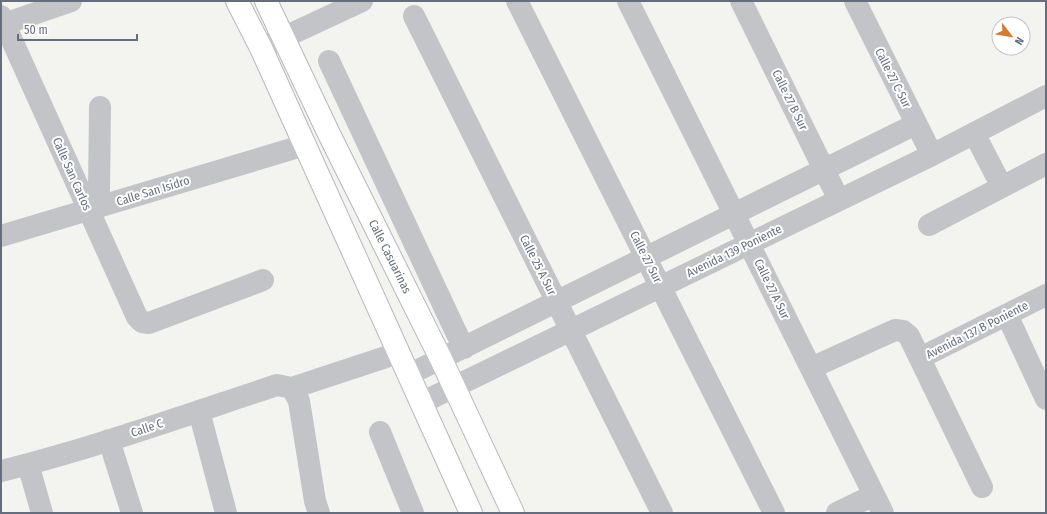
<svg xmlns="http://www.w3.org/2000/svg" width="1047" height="514" font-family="'Fira Sans Condensed',sans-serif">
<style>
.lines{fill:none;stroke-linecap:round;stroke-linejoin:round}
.major-casing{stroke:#b5b7bb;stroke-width:24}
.minor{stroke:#c2c4c8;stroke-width:22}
.major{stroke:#fff;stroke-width:22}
.labels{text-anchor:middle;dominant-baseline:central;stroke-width:4;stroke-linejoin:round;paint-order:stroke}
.street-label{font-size:12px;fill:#656e7f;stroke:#fff}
</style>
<rect width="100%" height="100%" fill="#f3f4f0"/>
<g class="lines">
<defs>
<g id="major">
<path d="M237,1L261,48L471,513"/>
<path id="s1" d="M266,1L329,134L441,359L513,513"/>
</g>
</defs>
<!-- major casing -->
<use href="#major" class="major-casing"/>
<!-- minor -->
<path class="minor" d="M517,1L774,513
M628,1L883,513
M741,1L839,200
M855,1L932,155
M1,16L137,317L142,322L149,323L263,280
M414,16L662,513
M1,25L71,1
M261,48L362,1
M329,61L455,330L464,348
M974,133L1002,187
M97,207L99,190L100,107
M929,225L1046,164
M1,236L305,145
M1007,315L1046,399
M920,358L1046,295
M811,368L895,330L903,331L909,336L982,487
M408,375L916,124
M292,388L299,401L315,501L319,513
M421,403L932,155L1046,96
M199,411L226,513
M380,432L413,513
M109,440L132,513
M28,464L42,513
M1,471C94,448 186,415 277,385L292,388L398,353
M837,513L874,495"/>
<!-- major -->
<use href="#major" class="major"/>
</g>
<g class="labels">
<!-- street labels -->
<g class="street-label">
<text transform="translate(893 78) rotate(63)">Calle 27 C Sur</text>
<text transform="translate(790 100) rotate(64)">Calle 27 B Sur</text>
<text transform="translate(72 174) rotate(66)">Calle San Carlos</text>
<text transform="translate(153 191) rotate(-17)">Calle San Isidro</text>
<text transform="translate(734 251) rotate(-26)">Avenida 139 Poniente</text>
<text stroke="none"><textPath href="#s1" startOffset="284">Calle Casuarinas</textPath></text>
<text transform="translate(646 257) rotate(63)">Calle 27 Sur</text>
<text transform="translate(538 265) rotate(63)">Calle 25 A Sur</text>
<text transform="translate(772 289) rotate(64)">Calle 27 A Sur</text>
<text transform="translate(977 330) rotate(-27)">Avenida 137 B Poniente</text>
<text transform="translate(147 428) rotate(-18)">Calle C</text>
</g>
</g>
<!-- border -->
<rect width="1047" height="514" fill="none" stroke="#656e7f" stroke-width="4"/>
<!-- north arrow -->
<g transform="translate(1011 36) rotate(121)"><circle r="19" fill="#ffffff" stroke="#c1c5cc"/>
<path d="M0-3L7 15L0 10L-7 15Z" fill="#d67b2e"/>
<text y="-6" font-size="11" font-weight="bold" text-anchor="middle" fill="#656e7f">N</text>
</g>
<!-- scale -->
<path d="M18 34v6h119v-6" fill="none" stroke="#656e7f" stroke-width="2"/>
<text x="24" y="34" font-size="12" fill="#656e7f" stroke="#ffffff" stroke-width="3" paint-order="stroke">50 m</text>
</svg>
